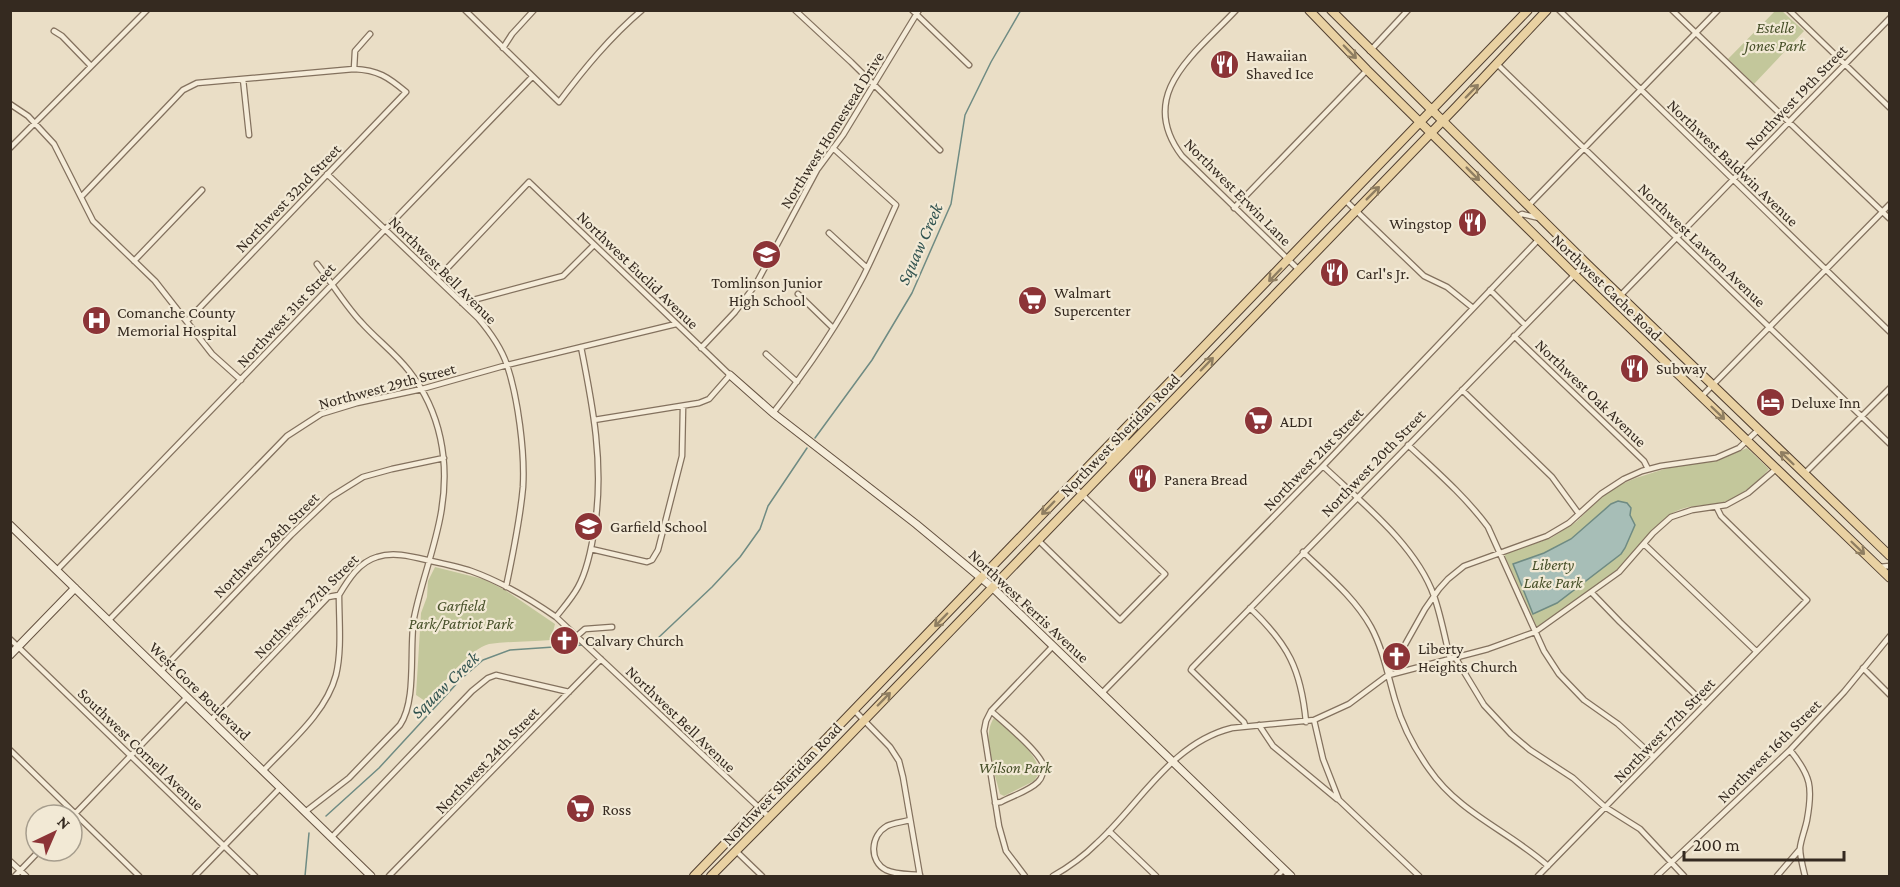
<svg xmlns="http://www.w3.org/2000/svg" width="1900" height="887" font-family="'Crimson Pro',serif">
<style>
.green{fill:#c3c79b}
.water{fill:#a7beb7;stroke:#6f8b83;stroke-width:1.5}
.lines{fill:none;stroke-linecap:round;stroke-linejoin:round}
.stream{stroke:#6f8b83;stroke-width:1.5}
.street-casing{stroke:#83715e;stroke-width:7}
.secondary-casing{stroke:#655241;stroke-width:9}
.primary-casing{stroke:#524031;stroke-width:10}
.street{stroke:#f5ecd9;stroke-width:4.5}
.secondary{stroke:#f5ecd9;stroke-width:7}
.primary{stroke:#e9d1a2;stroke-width:8}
.oneway{stroke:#8f7e61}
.labels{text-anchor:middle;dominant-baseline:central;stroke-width:4.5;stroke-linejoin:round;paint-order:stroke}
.park-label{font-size:16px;font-style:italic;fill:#475029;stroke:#f2e9d5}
.poi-label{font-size:16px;fill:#352a20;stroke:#f2e9d5;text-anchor:start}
.street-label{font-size:16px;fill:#352a20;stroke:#f2e9d5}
.water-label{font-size:18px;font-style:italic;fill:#315350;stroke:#f2e9d5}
</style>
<rect width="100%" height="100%" fill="#eadec6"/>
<!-- green -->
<path class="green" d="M1775,11H1782L1804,31L1754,84L1728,59Z
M1747,448L1769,469C1755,485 1737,500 1716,504C1700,506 1685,505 1671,514C1651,527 1640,548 1623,564C1598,589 1566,607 1537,627L1504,554L1551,538L1576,522L1602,497L1617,486L1636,478L1671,467L1717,461Z
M435,567L483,579L505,590L555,624L551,640C530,642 509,641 489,644C471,648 439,687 428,703L416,695L421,613L427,597L428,581Z
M994,718C1012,734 1034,749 1040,772L1034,781L1004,796L1000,794C995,774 981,736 994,718Z"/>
<!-- water -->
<path class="water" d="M1618,501L1627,503L1631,508L1630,515L1635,525L1625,548L1621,554L1557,603L1533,614L1513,564L1544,553L1571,539L1611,504Z"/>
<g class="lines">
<!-- stream -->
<path class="stream" d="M815,438L872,360L912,293L951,204L965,115L991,62L1021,10
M588,644L657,639L712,587L740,557L760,529L768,506L807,448
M326,816L379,768L461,679L483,660L510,650L583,645
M305,876L309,833"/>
<defs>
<path id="street" d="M465,10L559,102C584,69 610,37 642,10
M795,10L851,62L940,150
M912,10L969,65
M1236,10C1196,53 1135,94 1182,156L1299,270
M1559,10L1890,332
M1672,10L1890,219
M1789,10L1890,108
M54,31L62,36L91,66
M503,48L512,34L534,10
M1370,51L1408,10
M1497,64L1890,444
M354,69L355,51L370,34
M243,79L249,135
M10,104L28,116L54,144L93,221L155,281L212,354L241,380
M10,148L147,10
M327,174L478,318C490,332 501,347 507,365C518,398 525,452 523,487C520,521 513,554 506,587
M81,197L183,90L197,83L354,69C378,70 388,77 406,92L187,321
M1346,201L1424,276L1447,287L1473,308
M1528,206L1718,10
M1234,208L1367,70
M1517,217L1522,214L1539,218
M829,233L867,268
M134,261L202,190
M437,279L529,182L730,375L709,399L699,403L594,420
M1490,290L1525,325
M798,294L833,328
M1620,296L1890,18
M462,303L563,276L594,245
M1514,336L1644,461L1648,469
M701,348L735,312L756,284L817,170L843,135L919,10
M766,354L797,382
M1462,390L1552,477L1579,514
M1701,397L1890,204
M773,413C807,370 838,325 863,277C875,253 885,229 896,205L833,148
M1408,445C1436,471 1465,496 1488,527L1544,651L1559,674L1584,700L1618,724L1654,757
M1323,466C1361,502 1416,545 1434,596C1441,616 1445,638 1450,659
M1804,474L1890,388
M1038,540L1120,620L1165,574L1071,484
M1644,544L1756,651
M591,549L647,562L652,560L658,550L682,456L683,407
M1303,552C1327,575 1355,598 1371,627C1383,649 1388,676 1395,700C1402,725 1414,748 1429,769C1460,814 1509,831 1548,866
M1878,567L1890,566
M57,570L532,77
M1592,593L1620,622L1705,704
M1250,608C1288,644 1301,669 1306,722
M556,617C563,608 572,598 578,587C588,569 592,546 595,525C604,464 593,407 581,347
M109,620L287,436L321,414L357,403L422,389L507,365L676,324
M577,636L585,629L612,627
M10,639L255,876
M1455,657L1484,705L1511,734L1530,750L1573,778L1605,807L1640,829L1684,876
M1863,668L1890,695
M161,671L291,535L331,497L363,477L392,469L444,458
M1389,675L1488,649L1535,632L1619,572L1653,533L1671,517L1692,510L1726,505L1748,493L1776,469
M1102,693L1323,466L1539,239
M855,711L890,747L899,761L903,777L920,876
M991,711C1002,721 1040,752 1043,765C1044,771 1042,778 1038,782C1029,791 1012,796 1001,802L995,803
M211,720L328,597L339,595C348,580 359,562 377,557C394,551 414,557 431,561C445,564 459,567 471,571C502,582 530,599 556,617L769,817
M1314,720L1323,759L1339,800L1419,876
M1245,725L1244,722L1191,670L1192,668L1586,263
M1259,725L1273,746L1337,799
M10,750L139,876
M1790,750C1811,776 1813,787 1807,820C1805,830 1801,839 1800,848C1800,857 1803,868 1805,876
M263,771C289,743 326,713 336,675C342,650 339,621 339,595
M305,812L349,778L400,725C417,700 409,650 414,618C421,583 435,548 441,513C450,462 441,412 409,371C395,353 376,339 361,322C345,305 332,283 317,264
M72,817L187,697
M910,820C903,822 893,823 887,826C870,836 869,861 886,870C896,875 909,874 920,875
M1109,831L1156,876
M331,838L472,691L488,678L496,675L569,692
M736,851L762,876
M10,861L26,876
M15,876L39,851
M195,876L280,788
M389,876L601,659
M1025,876L1006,851L999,826L984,731L986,721L991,711L1053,646
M1053,876C1069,867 1084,856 1097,843C1140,804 1171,743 1232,728L1314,720L1349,704L1388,675L1425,609L1439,589L1448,579L1464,566L1547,536L1569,523L1601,494L1624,479L1642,471L1661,466L1716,458L1739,448L1758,430
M1277,876L1284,869
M1538,876L1807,600L1721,516L1717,508
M1657,876L1790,750L1844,692L1890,636
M1777,876L1800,849"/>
<path id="secondary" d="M730,375L773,413L916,524L992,587L1291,876
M10,525L371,876
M10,655L75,588"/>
<path id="primary" d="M1309,10L1367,70L1574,274L1890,578
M1331,10L1584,261L1890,556
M1128,447L1123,439L1133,428
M1109,459L1120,445L1121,440L1118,437
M694,876L1528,10
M711,876L822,764L1457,106L1547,10"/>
</defs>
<!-- street casing -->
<use href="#street" class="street-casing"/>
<!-- secondary casing -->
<use href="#secondary" class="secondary-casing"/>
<!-- primary casing -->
<use href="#primary" class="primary-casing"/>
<!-- street -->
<use href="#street" class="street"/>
<!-- secondary -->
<use href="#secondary" class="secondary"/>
<!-- primary -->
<use href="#primary" class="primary"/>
</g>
<!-- one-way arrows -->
<defs><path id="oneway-shaft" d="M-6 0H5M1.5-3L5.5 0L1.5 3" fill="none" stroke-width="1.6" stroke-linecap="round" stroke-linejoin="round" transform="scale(1.5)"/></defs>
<g class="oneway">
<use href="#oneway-shaft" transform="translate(1350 52) rotate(46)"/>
<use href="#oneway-shaft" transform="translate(1472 91) rotate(-46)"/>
<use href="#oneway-shaft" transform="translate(1473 174) rotate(45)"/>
<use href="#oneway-shaft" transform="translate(1373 193) rotate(-45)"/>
<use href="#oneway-shaft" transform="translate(1275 275) rotate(134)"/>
<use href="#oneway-shaft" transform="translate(1207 364) rotate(-46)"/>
<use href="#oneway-shaft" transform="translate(1718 413) rotate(44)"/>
<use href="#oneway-shaft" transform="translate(1787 458) rotate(-136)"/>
<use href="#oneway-shaft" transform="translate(1048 508) rotate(134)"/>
<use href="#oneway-shaft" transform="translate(1858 548) rotate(44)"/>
<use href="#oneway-shaft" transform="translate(941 620) rotate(134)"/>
<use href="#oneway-shaft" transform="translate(884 699) rotate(-46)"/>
</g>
<!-- icons -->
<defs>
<symbol id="restaurant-disc" viewBox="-11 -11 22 22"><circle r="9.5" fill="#8c3437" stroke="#f2e9d5"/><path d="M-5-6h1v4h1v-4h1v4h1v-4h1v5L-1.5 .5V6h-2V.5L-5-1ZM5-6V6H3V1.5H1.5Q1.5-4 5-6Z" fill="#fff"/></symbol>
<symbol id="school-disc" viewBox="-11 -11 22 22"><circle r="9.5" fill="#8c3437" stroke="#f2e9d5"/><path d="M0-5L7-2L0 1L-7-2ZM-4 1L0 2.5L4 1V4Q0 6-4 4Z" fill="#fff"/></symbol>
<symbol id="supermarket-disc" viewBox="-11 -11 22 22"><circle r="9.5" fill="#8c3437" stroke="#f2e9d5"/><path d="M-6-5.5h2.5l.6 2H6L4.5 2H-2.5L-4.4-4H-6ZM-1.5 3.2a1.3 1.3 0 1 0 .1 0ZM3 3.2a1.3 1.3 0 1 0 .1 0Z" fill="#fff"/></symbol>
<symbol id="hospital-disc" viewBox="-11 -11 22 22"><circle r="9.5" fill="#8c3437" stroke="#f2e9d5"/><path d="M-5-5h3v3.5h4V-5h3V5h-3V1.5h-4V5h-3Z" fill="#fff"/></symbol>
<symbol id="hotel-disc" viewBox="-11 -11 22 22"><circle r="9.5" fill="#8c3437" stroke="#f2e9d5"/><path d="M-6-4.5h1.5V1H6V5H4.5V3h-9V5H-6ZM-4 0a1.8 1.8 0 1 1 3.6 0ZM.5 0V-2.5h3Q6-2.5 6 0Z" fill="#fff"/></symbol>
<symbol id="church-disc" viewBox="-11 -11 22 22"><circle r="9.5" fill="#8c3437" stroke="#f2e9d5"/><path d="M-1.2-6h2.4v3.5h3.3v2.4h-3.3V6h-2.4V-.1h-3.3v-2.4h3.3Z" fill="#fff"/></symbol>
</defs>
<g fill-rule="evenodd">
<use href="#restaurant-disc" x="1208" y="48" width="33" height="33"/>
<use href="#restaurant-disc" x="1456" y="206" width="33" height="33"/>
<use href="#school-disc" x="750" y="238" width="33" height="33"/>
<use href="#restaurant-disc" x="1318" y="256" width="33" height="33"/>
<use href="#supermarket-disc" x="1016" y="284" width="33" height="33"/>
<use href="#hospital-disc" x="80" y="304" width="33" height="33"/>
<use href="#restaurant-disc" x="1618" y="352" width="33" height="33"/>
<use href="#hotel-disc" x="1754" y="386" width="33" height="33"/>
<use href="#supermarket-disc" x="1242" y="404" width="33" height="33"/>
<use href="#restaurant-disc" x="1126" y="462" width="33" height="33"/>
<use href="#school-disc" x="572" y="510" width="33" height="33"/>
<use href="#church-disc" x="548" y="624" width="33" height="33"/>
<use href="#church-disc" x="1380" y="640" width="33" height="33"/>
<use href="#supermarket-disc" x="564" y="792" width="33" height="33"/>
</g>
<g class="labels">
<!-- park labels -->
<g class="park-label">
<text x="1775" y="27">Estelle<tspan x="1775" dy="18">Jones Park</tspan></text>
<text x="1553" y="564">Liberty<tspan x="1553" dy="18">Lake Park</tspan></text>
<text x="461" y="605">Garfield<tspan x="461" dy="18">Park/Patriot Park</tspan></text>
<text x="1015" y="767">Wilson Park</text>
</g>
<!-- poi labels -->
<g class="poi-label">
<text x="1246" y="55">Hawaiian<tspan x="1246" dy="18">Shaved Ice</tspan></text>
<text x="1452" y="223" text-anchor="end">Wingstop</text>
<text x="1356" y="273">Carl's Jr.</text>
<text x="767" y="282" text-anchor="middle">Tomlinson Junior<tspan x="767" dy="18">High School</tspan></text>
<text x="1054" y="292">Walmart<tspan x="1054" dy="18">Supercenter</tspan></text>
<text x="117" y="312">Comanche County<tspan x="117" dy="18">Memorial Hospital</tspan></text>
<text x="1656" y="368">Subway</text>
<text x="1791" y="402">Deluxe Inn</text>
<text x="1280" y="421">ALDI</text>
<text x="1164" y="479">Panera Bread</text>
<text x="610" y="526">Garfield School</text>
<text x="585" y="640">Calvary Church</text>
<text x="1418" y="648">Liberty<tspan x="1418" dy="18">Heights Church</tspan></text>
<text x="602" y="809">Ross</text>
</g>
<!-- street labels -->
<g class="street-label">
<text transform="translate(1796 97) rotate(-46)">Northwest 19th Street</text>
<text transform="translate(832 130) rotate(-58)">Northwest Homestead Drive</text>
<text transform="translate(1733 163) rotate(44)">Northwest Baldwin Avenue</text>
<text transform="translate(1238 192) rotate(45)">Northwest Erwin Lane</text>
<text transform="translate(288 198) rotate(-46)">Northwest 32nd Street</text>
<text transform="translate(1702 245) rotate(44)">Northwest Lawton Avenue</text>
<text transform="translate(443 270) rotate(45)">Northwest Bell Avenue</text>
<text transform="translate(638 270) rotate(44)">Northwest Euclid Avenue</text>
<text transform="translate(1607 287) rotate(44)">Northwest Cache Road</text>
<text transform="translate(286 315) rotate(-47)">Northwest 31st Street</text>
<text transform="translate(387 386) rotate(-15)">Northwest 29th Street</text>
<text transform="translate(1591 393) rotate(44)">Northwest Oak Avenue</text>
<text transform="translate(1120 435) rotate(-46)">Northwest Sheridan Road</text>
<text transform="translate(1313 459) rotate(-46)">Northwest 21st Street</text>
<text transform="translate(1373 463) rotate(-46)">Northwest 20th Street</text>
<text transform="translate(266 545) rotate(-45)">Northwest 28th Street</text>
<text transform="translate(306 606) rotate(-45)">Northwest 27th Street</text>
<text transform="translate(1029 606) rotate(43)">Northwest Ferris Avenue</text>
<text transform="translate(200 691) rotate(44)">West Gore Boulevard</text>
<text transform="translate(681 719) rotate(44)">Northwest Bell Avenue</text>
<text transform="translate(1664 730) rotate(-46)">Northwest 17th Street</text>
<text transform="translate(141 749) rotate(44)">Southwest Cornell Avenue</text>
<text transform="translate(1769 751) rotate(-45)">Northwest 16th Street</text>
<text transform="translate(487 760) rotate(-46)">Northwest 24th Street</text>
<text transform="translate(782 784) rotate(-46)">Northwest Sheridan Road</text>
</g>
<!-- water labels -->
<g class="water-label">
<text transform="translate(920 244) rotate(-66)">Squaw Creek</text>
<text transform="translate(445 685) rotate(-44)">Squaw Creek</text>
</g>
</g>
<!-- border -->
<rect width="1900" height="887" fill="none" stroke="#352a20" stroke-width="24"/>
<!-- north arrow -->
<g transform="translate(54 833) rotate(44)"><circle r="28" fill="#f2e9d5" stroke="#a69d8d" stroke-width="1.5"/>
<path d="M0-4.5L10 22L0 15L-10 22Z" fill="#8c3437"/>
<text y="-9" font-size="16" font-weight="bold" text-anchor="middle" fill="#352a20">N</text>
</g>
<!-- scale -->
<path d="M1684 851v9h160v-9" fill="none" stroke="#352a20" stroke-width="3"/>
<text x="1693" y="851" font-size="18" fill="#352a20" stroke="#f2e9d5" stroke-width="4.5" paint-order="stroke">200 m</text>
</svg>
